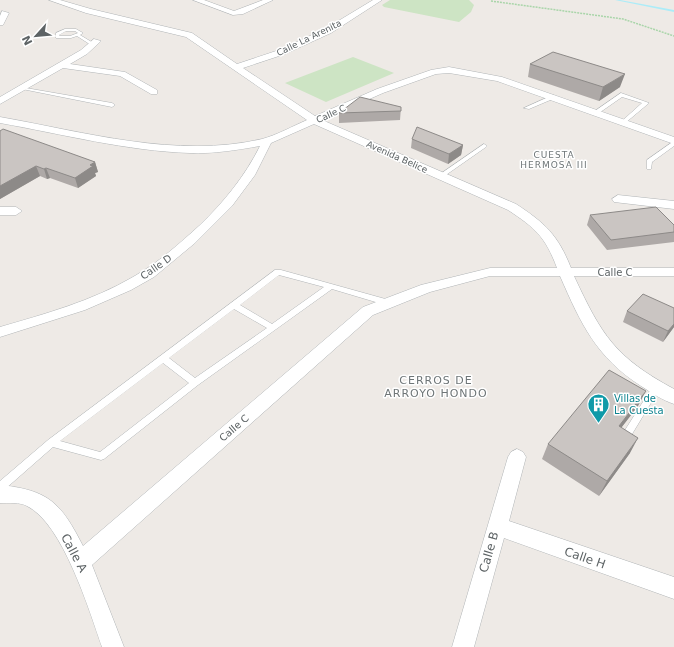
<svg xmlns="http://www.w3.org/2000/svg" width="674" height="647" font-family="'DejaVu Sans',sans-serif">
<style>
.green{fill:#cde4c4}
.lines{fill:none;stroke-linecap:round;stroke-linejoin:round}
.stream{fill:#acecf8;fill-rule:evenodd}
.lane-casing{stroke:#b1b5b7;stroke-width:1}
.street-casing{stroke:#b1b5b7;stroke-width:1}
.path{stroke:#a9d5a9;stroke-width:1.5;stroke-dasharray:2 1;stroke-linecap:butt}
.lane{fill:#fff;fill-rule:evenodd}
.street{fill:#fff;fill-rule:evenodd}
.wall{fill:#aea9a7}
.shaded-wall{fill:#8d8a88}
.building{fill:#cac5c2;stroke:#8d8a88}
.labels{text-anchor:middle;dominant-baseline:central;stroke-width:3;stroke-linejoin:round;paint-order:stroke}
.far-street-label{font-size:9px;fill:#5d6365;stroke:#fff}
.far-neighbourhood-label{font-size:9px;letter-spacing:1px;fill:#6e7577;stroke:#fff}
.street-label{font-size:10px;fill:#5d6365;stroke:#fff}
.culture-label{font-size:10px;fill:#0d838f;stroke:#fff;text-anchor:start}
.neighbourhood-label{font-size:11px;letter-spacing:1px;fill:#6e7577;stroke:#fff}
.near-street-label{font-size:12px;fill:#5d6365;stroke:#fff}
</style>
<rect width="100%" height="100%" fill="#eeeae6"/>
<!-- green -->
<path class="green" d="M390,0H469L474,5L471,12L459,22L384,7L382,5Z
M353,57L394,73L326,102L285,83Z"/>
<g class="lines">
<!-- stream -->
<path class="stream" d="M615,0H620L674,10V12Z"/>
<defs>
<path id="lane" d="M65,29H76L83,33L80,35L95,44L91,45L77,36L71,38H56V33ZM66,31H75L78,33L70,36H60L59,35Z
M20,87L112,103L115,105L112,107L22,89H20Z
M621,93L649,103L624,124L622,123V121L642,103L622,97L599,113H595V111Z
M553,95L555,96V98L529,109L524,108Z
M674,141V146L652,162L651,169H647V160Z
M484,144L487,146L486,147L443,177H439V175Z
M275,270H281L389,300L393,303L389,306L332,289L198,385L104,459L101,460L53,447L4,490L0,491V481L48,440ZM279,275L324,287L272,324L240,305ZM234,309L267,328L195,378L169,358ZM163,363L189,383L100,452L60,441Z
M656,385L659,386L660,388L626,444L623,445L620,444L618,441L620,438L653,386Z"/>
<path id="street" d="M49,0H60L91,9L192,33L237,64L279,50L325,29L373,0H382L331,33L285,54L243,68L315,116L377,89L431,70L449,67L502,77L674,137V144L497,81L449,73L436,74L383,93L322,120L516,204C545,223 558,235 571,268H674V276H574C602,336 615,357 674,389V404C662,400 652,393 641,386C596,357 581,324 560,276H490L430,292L373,315L92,565L124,647H102C89,610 63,524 27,506C20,502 8,503 0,503V485C49,490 61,503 83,546L363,307L421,285L490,268H557C545,236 535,228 508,210L314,124L271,143L255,175L232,206L195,243L154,277L131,290L85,310L0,337V327C45,314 92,301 133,277C158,263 179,244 200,225C224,202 245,176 260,146C237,150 213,154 190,153C127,151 62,134 0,123V117C85,132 177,159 262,139C277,135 293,126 307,120L186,37L86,13Z
M193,0H204L234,11L263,0H273L243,14L233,15Z
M2,11L9,13L3,25H0V16Z
M94,39L101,41L87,54L70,64L125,72L157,90V94H151L120,76L63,68L0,104V97L81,50Z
M618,195L674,201V209L614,202L612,199Z
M0,207H16L22,211L16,215H0Z
M517,449L523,452L526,457L509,521L674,577V599L504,538L474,647H452L508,457L511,452Z"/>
</defs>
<!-- lane casing -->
<use href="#lane" class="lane-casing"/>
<!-- street casing -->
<use href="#street" class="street-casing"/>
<!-- path -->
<path class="path" d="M491,1L623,19L674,36"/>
<!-- lane -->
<use href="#lane" class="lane"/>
<!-- street -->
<use href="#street" class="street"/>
</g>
<!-- wall -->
<path class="wall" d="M530,64L620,87L599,101L528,77Z
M401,107L400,120L339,123V113Z
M0,131L95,162L98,172L95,173L96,176L78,188L50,178L47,179L40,176L0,199Z
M412,139L463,145L461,155L448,164L411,148Z
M590,215L674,225V242L607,250L587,225Z
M674,308V327L663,342L623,322L627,311Z
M638,406L621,428L630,453L599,496L542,459L548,444Z"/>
<!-- shaded-wall -->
<path class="shaded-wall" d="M625,74L620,87L599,101L603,87Z
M463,145L461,155L448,164L449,154Z
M95,162L98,172L95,173L96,176L78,188L75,178L90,165Z
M36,166L40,176L0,199V186Z
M46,168L50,178L47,179L44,169Z
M674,324V327L663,342L668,331Z
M646,391L638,406L611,441L619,426Z
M638,438L630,453L599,496L607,481Z"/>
<!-- building -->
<path class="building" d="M553,52L625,74L603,87L530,64Z
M360,97L401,107V111L339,113Z
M417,127L463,145L449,154L412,139Z
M3,129L95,162L90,165L93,166L75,178L46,168L44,169L36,166L0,186V131Z
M656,207L674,225V232L611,240L590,215Z
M643,294L674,308V324L668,331L627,311Z
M609,370L646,391L619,426L638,438L607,481L548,444Z"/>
<!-- icons -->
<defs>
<symbol id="building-pin" viewBox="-11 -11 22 30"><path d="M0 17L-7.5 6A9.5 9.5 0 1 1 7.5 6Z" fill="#0f9aa8" stroke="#fff"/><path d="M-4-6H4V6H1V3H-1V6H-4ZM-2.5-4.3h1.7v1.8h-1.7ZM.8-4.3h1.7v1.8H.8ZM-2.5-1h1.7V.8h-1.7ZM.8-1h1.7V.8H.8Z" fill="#fff"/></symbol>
</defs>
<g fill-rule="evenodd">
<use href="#building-pin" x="586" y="392" width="25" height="34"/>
</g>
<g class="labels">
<!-- far-street labels -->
<g class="far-street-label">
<text transform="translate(309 38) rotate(-26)">Calle La Arenita</text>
<text transform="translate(331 114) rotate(-25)">Calle C</text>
<text transform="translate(397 157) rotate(24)">Avenida Belice</text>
</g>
<!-- far-neighbourhood labels -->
<g class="far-neighbourhood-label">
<text x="554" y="155">CUESTA<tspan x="554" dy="10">HERMOSA III</tspan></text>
</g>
<!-- street labels -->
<g class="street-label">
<text transform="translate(156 267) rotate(-35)">Calle D</text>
<text x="615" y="272">Calle C</text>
<text transform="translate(234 428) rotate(-41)">Calle C</text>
</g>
<!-- culture labels -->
<g class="culture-label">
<text x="614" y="398">Villas de<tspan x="614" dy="12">La Cuesta</tspan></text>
</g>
<!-- neighbourhood labels -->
<g class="neighbourhood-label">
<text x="436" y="380">CERROS DE<tspan x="436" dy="13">ARROYO HONDO</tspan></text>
</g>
<!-- near-street labels -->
<g class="near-street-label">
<text transform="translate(489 552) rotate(-74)">Calle B</text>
<text transform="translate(74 553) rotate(62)">Calle A</text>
<text transform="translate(585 558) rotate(19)">Calle H</text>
</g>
</g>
<!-- north arrow -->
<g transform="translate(36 36) rotate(243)" stroke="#ffffff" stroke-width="3" paint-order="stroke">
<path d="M0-3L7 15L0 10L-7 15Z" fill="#5d6365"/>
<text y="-6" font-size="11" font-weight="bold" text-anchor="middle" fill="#5d6365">N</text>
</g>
</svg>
